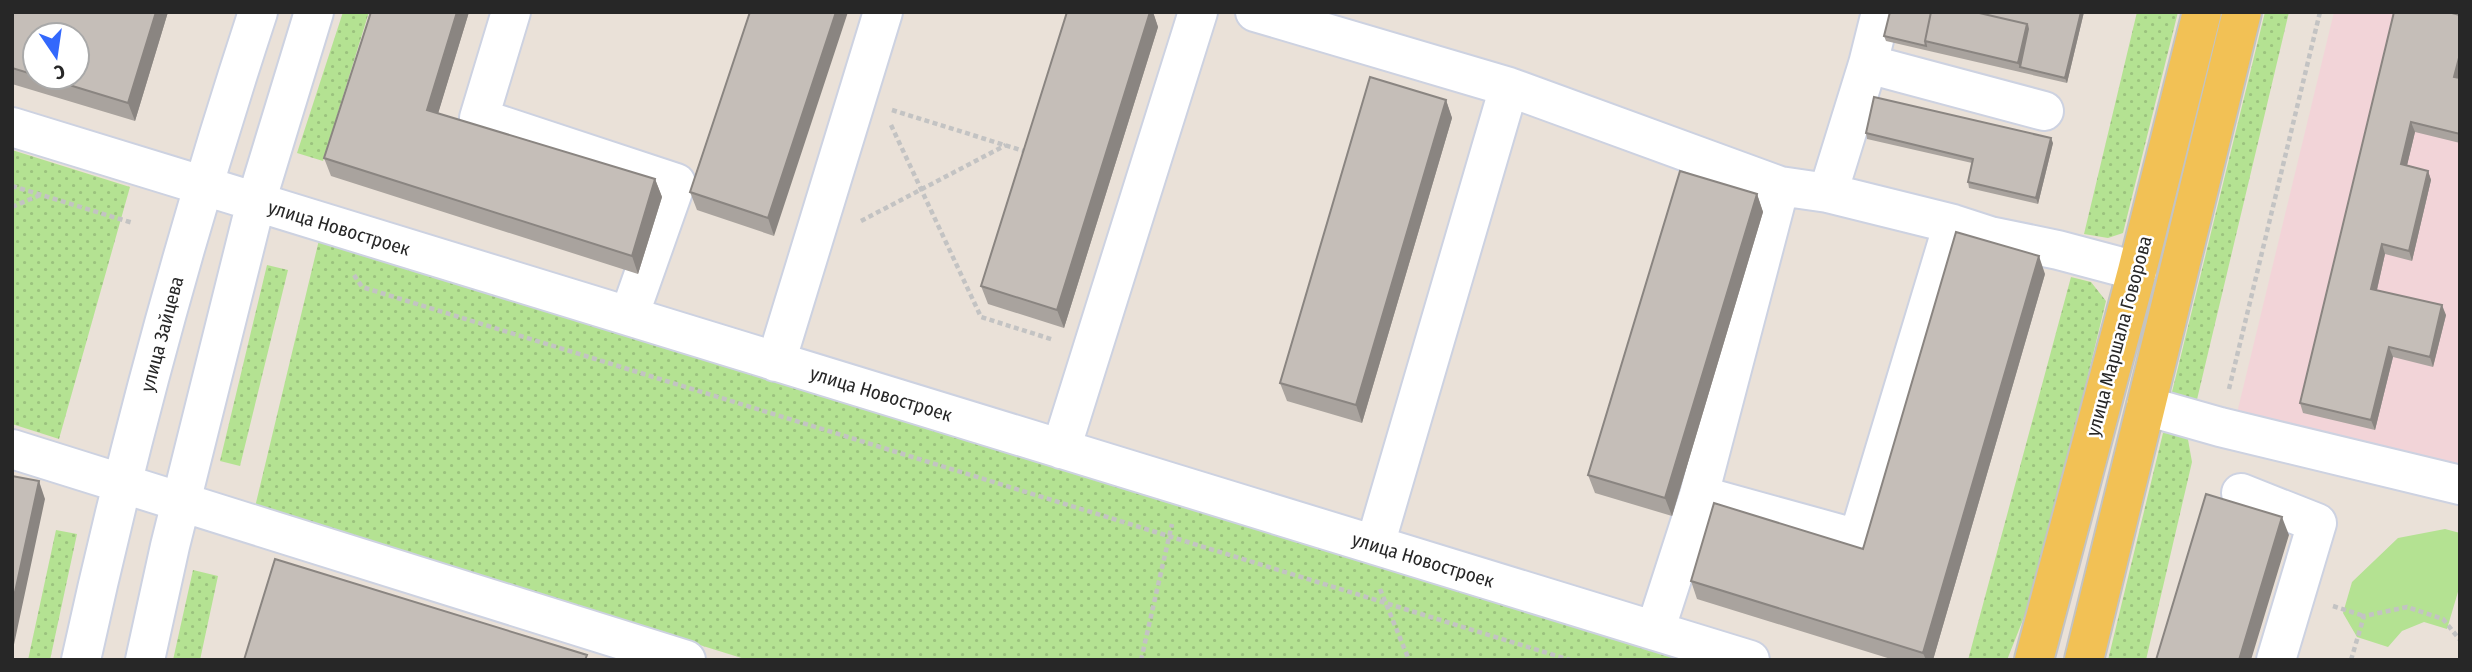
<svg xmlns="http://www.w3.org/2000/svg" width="2472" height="672" font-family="'Fira Sans Condensed',sans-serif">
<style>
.medical{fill:#f2d4d8}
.grass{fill:url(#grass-dots)}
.park{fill:#b4e292}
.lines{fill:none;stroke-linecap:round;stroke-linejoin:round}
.minor-casing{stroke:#cdd2e1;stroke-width:42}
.major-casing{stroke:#c3c3c3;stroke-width:42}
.path{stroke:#c3c3c3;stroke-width:4.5;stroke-dasharray:5 3.5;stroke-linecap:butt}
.minor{stroke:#fff;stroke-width:38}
.major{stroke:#f2c155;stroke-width:38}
.wall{fill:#a9a39e;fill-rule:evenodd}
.shaded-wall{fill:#8a8581}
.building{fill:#c5beb8;stroke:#8a8581;stroke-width:2}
.labels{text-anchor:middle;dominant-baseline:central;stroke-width:5;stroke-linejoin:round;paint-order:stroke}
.street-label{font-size:19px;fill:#272727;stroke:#fff}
</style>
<defs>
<pattern id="grass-dots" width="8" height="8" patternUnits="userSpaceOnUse" patternTransform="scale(1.75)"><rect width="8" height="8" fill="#b4e292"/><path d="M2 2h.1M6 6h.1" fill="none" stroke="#9bc27e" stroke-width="1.8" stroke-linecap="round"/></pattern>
</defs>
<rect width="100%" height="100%" fill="#eae1d8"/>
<!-- medical -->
<path class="medical" d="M2334,12H2460V492L2230,442Z"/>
<!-- grass -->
<path class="grass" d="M343,12H369L323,161L297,153Z
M2137,12H2178L2123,233L2108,238L2084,234Z
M2265,12H2289L2195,408L2172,392Z
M12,150L130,187L59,439L12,424Z
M319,240L1682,660H748L255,507Z
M267,265L288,270L240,466L220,461Z
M2071,277L2091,282L2106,301L2038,582L2007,660H1968Z
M2163,433L2187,434L2192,462L2146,660H2108Z
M56,530L77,534L50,660H28Z
M193,570L218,576L200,660H173Z"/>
<!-- park -->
<path class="park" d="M2445,529L2460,533V585L2447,629L2424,622L2402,631L2388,647L2357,637L2343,613L2352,582L2398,538Z"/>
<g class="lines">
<defs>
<path id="minor" d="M511,12L479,118L676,183L629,316
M1255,12L1509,87L1780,186L1828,193L1953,224L1990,236L2058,250L2137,271
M1868,64L2044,111
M12,127L1750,660
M1828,193L1868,64L1881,12
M776,362L883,12
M2146,406L2220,427L2460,485
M12,449L686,660
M1061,449L1198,12
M2241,493L2317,523L2276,660
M1699,495L1858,539L1953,224
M1375,545L1509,87
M1655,631L1699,495L1780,186
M81,660C129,441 188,225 258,12
M145,660L170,546L256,202L314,12"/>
<path id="major" d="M2034,660L2137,271L2202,12
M2084,660L2242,12"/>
</defs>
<!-- minor casing -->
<use href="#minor" class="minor-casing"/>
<!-- major casing -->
<use href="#major" class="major-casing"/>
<!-- path -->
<path class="path" d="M892,110L1027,152
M891,125L981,317L1054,340
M12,186L133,223
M12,207L40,195
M861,221L1006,145
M354,275L362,287L1570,660
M2229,389L2320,12
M1380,589L1409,660
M2333,606L2364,616
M1141,660L1172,524
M2351,660L2364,616L2407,607L2443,619L2460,640"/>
<!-- minor -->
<use href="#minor" class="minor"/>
<!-- major -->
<use href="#major" class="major"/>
</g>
<!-- wall -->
<path class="wall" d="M12,12H168L135,121L12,84ZM35,35L77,77H35Z
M371,12H469L438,113L655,179L662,197L638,274L331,176L324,158Z
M750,12L774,236L697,210L690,192Z
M1067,12H1153L1158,27L1064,328L988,304L981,286Z
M2084,12L2067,83L1886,41L1884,36Z
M2394,12L2460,15V143L2415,132L2407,165L2428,171L2431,180L2412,261L2385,254L2377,290L2446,315L2433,367L2393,357L2375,430L2303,413L2300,403Z
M1446,100L1452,118L1362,423L1287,401L1280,383Z
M1866,133L2053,143L2038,204L1969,188L1968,182L1972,163L1867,139Z
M1757,194L1763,212L1672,516L1595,493L1588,475Z
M2045,274L1933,660H1894L1697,599L1691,581L1863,549Z"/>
<!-- shaded-wall -->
<path class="shaded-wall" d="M156,12H168L135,121L128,103Z
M457,12H469L434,127L427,110Z
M836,12H848L774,236L768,218Z
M1150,12H1153L1158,27L1064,328L1057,310Z
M2081,12H2084L2067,83L2065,78Z
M2027,24L2030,34L2020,67L2018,63Z
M2460,54V79L2454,77Z
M1446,100L1452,118L1362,423L1356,405Z
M2411,122L2415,132L2405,174L2401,164Z
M2051,138L2053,143L2038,204L2036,198Z
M2428,171L2431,180L2412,261L2409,251Z
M655,179L662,197L638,274L632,256Z
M1757,194L1763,212L1672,516L1665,498Z
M2382,244L2385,254L2375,298L2371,289Z
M2039,256L2045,274L1933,660H1926L1923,653Z
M2442,305L2446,315L2433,367L2430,357Z
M2389,347L2393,357L2375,430L2371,420Z
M39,481L45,499L12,654V606Z
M2282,517L2289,535L2251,660H2239Z"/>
<!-- building -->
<path class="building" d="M12,12H156L128,103L43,77H77V35H35V75L12,68Z
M371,12H457L427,110L655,179L632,256L324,158Z
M750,12H836L768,218L690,192Z
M1067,12H1150L1057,310L981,286Z
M1890,12H1931L1925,41L1926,46L1884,36Z
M1931,12H1975L2027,24L2018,63L1925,41Z
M1975,12H2081L2065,78L2020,67L2028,29L2027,24Z
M2394,12H2448L2460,15V54L2454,77L2460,78V134L2411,122L2401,164L2428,171L2409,251L2382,244L2371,289L2442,305L2430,357L2389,347L2371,420L2300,403Z
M1370,77L1446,100L1356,405L1280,383Z
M1874,97L2051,138L2036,198L1968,182L1973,159L1866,133Z
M1680,171L1757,194L1665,498L1588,475Z
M1956,232L2039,256L1923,653L1691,581L1714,503L1863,549Z
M12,476L39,481L12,606Z
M2206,494L2282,517L2239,660H2156Z
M275,559L587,655L585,660H244Z"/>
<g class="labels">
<!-- street labels -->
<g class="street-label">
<text transform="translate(339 228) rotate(17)">улица Новостроек</text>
<text transform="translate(162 334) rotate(-75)">улица Зайцева</text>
<text transform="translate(2119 336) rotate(-75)">улица Маршала Говорова</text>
<text transform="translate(881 394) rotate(17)">улица Новостроек</text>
<text transform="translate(1423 560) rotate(17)">улица Новостроек</text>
</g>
</g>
<!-- border -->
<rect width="2472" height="672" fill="none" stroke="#272727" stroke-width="28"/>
<!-- north arrow -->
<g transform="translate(56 56) rotate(167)"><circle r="33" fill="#ffffff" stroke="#a9a9a9" stroke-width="2"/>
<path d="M0-5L12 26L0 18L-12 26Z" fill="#3368fc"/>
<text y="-10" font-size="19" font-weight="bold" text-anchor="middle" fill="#272727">С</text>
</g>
</svg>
